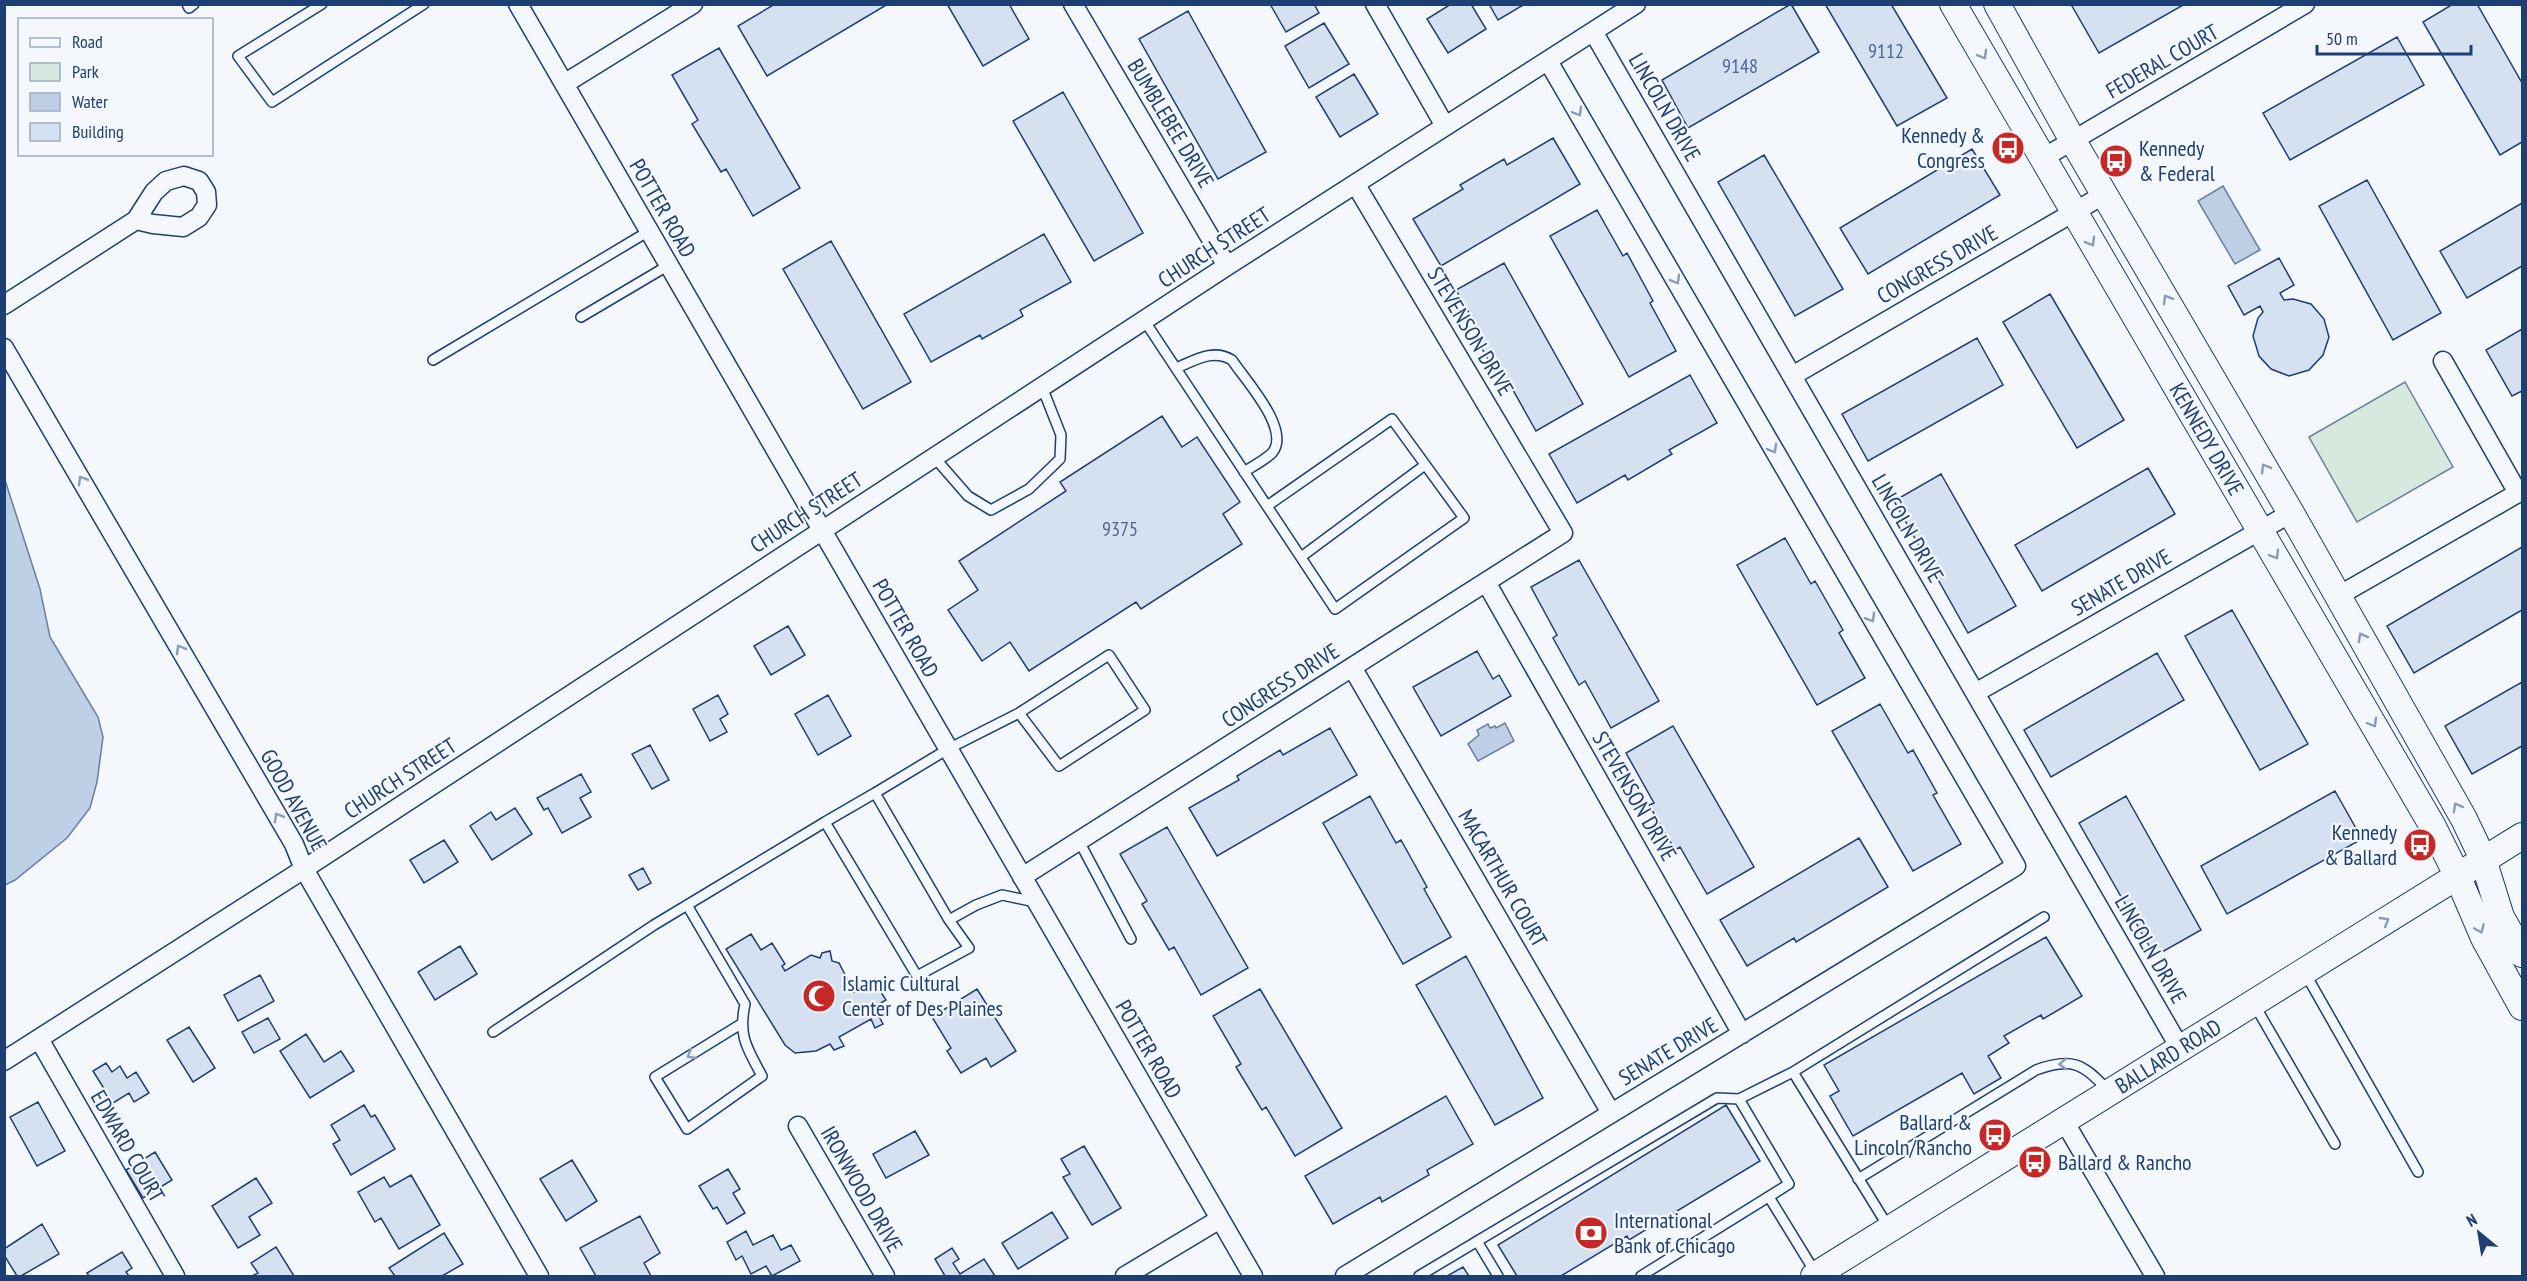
<svg xmlns="http://www.w3.org/2000/svg" width="2527" height="1281" font-family="'PT Sans Narrow',sans-serif">
<style>
.green{fill:#d7e8df;stroke:#687fa3;stroke-width:1.5}
.water{fill:#bed0e5;stroke:#687fa3;stroke-width:1.5}
.building{fill:#d5e0f0;stroke:#1d3f73;stroke-width:1.5}
.lines{fill:none;stroke-linecap:round;stroke-linejoin:round}
.lane-casing{stroke:#1d3f73;stroke-width:12}
.street-casing{stroke:#1d3f73;stroke-width:21}
.secondary-casing{stroke:#1d3f73;stroke-width:28}
.lane{stroke:#f4f7fb;stroke-width:9}
.street{stroke:#f4f7fb;stroke-width:18}
.secondary{stroke:#f4f7fb;stroke-width:26}
.oneway{stroke:#889bb7}
.labels{text-anchor:middle;dominant-baseline:central;stroke-width:4.5;stroke-linejoin:round;paint-order:stroke}
.number-label{font-size:20px;fill:#4b6792}
.street-label{font-size:22px;fill:#1d3f73;stroke:#f4f7fb}
.poi-label{font-size:22px;fill:#1d3f73;stroke:#f4f7fb;text-anchor:start}
</style>
<rect width="100%" height="100%" fill="#f4f7fb"/>
<!-- green -->
<path class="green" d="M2405,382L2453,467L2357,522L2309,437Z"/>
<!-- water -->
<path class="water" d="M2223,186L2260,250L2235,264L2198,201Z
M5,480L40,589L50,637L98,717L103,737L97,782L90,808L67,838L15,880L5,885Z
M1505,723L1514,741L1478,761L1468,744L1479,735L1477,730L1488,724L1490,728L1495,726L1496,728Z"/>
<!-- building -->
<path class="building" d="M775,4H888L767,76L738,26Z
M947,4H1009L1029,39L983,66Z
M1270,4H1314L1319,13L1286,32Z
M1451,4H1471L1486,29L1448,53L1427,19Z
M1489,4H1525L1498,20Z
M1791,4L1819,52L1688,128L1662,80Z
M1825,4H1891L1947,98L1897,126Z
M2075,4H2185L2099,53L2072,6Z
M2453,4H2477L2522,83V142L2500,155L2423,22Z
M1188,11L1266,152L1218,179L1139,39Z
M1324,23L1349,64L1309,88L1285,46Z
M2397,37L2424,85L2290,160L2263,113Z
M719,48L800,188L753,216L726,169L721,172L692,124L698,120L672,75Z
M1354,74L1378,114L1340,137L1316,97Z
M1063,92L1143,233L1094,261L1013,121Z
M1553,138L1580,184L1441,266L1413,219L1463,189L1460,185L1504,159L1507,165Z
M1972,149L2000,195L1868,274L1840,228Z
M1764,155L1843,289L1795,316L1718,182Z
M2367,180L2441,313L2393,340L2319,206Z
M2522,203V266L2467,298L2440,251Z
M1597,210L1623,256L1627,253L1653,301L1650,303L1676,351L1629,377L1550,236Z
M1044,234L1071,282L1020,310L1023,316L982,339L980,335L931,362L904,314Z
M831,241L911,382L863,409L783,269Z
M2279,258L2294,285L2280,293L2284,300L2293,299L2311,304L2324,319L2329,337L2323,355L2309,370L2289,376L2271,369L2259,356L2253,336L2258,318L2263,312L2260,306L2244,315L2228,286Z
M1504,263L1583,404L1536,431L1509,383L1504,387L1477,340L1483,338L1456,290Z
M2050,294L2124,420L2077,448L2003,322Z
M2522,329V391L2512,396L2486,350Z
M1977,338L2003,385L1868,461L1842,414Z
M1690,375L1717,423L1669,450L1672,454L1628,480L1625,475L1577,503L1549,454Z
M1162,416L1182,447L1197,437L1240,502L1223,514L1242,544L1141,609L1136,602L1029,671L1010,642L982,661L948,610L978,590L959,561L1066,491L1060,482Z
M2148,468L2175,514L2042,591L2015,545Z
M1941,474L2016,606L1968,633L1894,501Z
M1785,538L1811,584L1815,581L1843,630L1839,633L1865,678L1817,705L1737,565Z
M2522,547V610L2414,673L2387,626Z
M1579,560L1659,701L1611,728L1585,681L1579,685L1553,638L1557,635L1531,587Z
M2232,610L2308,744L2260,770L2185,636Z
M788,626L805,655L771,675L754,646Z
M1477,651L1493,679L1499,675L1511,696L1441,736L1413,687Z
M2157,653L2184,700L2051,777L2024,730Z
M2522,682V746L2472,774L2445,726Z
M718,695L728,714L720,719L727,732L710,741L693,709Z
M828,695L851,736L818,755L795,714Z
M1880,704L1908,753L1913,750L1937,793L1933,795L1961,844L1913,871L1832,731Z
M1673,726L1754,867L1707,894L1680,847L1675,850L1649,805L1654,803L1626,753Z
M1330,728L1357,775L1217,856L1189,808L1239,780L1237,776L1280,750L1283,755Z
M650,745L669,780L652,789L632,754Z
M581,774L591,792L580,798L591,817L562,833L548,808L544,810L537,798Z
M2335,791L2362,839L2227,914L2201,866Z
M1370,796L1396,843L1401,840L1427,887L1424,889L1451,937L1403,964L1323,823Z
M2126,796L2201,930L2155,956L2079,823Z
M515,808L532,834L492,860L470,826L491,812L496,820Z
M1167,827L1248,968L1201,995L1174,947L1169,950L1142,904L1147,901L1120,854Z
M1859,838L1888,887L1796,942L1794,938L1747,966L1720,920Z
M444,840L458,862L424,883L410,860Z
M643,868L651,883L638,890L629,875Z
M751,934L761,950L772,943L785,964L782,966L785,971L811,955L820,958L822,953L830,951L832,961L839,963L854,992L874,981L886,1000L874,1007L883,1024L875,1028L871,1019L839,1037L844,1046L834,1050L830,1044L816,1051L795,1053L785,1045L726,949Z
M2046,937L2082,996L2043,1019L2041,1015L2004,1036L2009,1043L1988,1056L2001,1078L1974,1094L1962,1073L1853,1136L1830,1096L1839,1091L1824,1065Z
M460,946L477,974L435,1000L418,972Z
M1466,956L1543,1098L1495,1125L1416,985Z
M260,975L274,1001L238,1021L224,995Z
M977,989L1016,1051L991,1067L986,1058L961,1073L947,1051L951,1048L932,1017Z
M1260,989L1342,1128L1295,1156L1266,1107L1262,1110L1236,1067L1241,1064L1213,1016Z
M268,1018L280,1039L254,1053L242,1032Z
M189,1027L215,1068L193,1082L167,1040Z
M306,1034L324,1062L341,1051L354,1071L310,1098L280,1051Z
M106,1063L112,1072L120,1066L127,1078L136,1072L149,1093L134,1102L129,1093L113,1103L93,1071Z
M1446,1096L1473,1144L1427,1170L1429,1175L1382,1202L1380,1197L1333,1224L1305,1176Z
M38,1102L65,1151L37,1166L10,1117Z
M364,1105L371,1117L375,1115L395,1149L351,1175L333,1144L340,1140L331,1125Z
M1726,1105L1760,1161L1629,1240L1627,1236L1561,1276H1517L1498,1245Z
M915,1131L929,1155L886,1178L873,1154Z
M1084,1146L1121,1208L1092,1225L1063,1177L1070,1174L1061,1159Z
M155,1152L172,1180L143,1198L126,1170Z
M572,1160L597,1201L566,1221L540,1179Z
M728,1169L740,1189L733,1193L745,1213L727,1224L717,1207L713,1209L699,1186Z
M411,1175L440,1225L399,1249L381,1218L375,1222L358,1192L384,1177L390,1187Z
M256,1178L272,1203L249,1217L260,1235L238,1248L212,1206Z
M1052,1212L1068,1238L1018,1269L1002,1243Z
M640,1216L660,1253L644,1263L651,1276H596L580,1248Z
M42,1224L59,1254L21,1276H17L4,1255V1249Z
M746,1231L753,1245L773,1235L781,1250L791,1245L800,1261L772,1276L766,1266L751,1274L742,1256L736,1260L727,1242Z
M444,1233L463,1264L442,1276H395L389,1268Z
M276,1247L294,1276H252L258,1273L251,1263Z
M952,1248L959,1259L953,1263L960,1274L984,1259L995,1276H945L935,1259Z
M122,1252L132,1268L126,1272L129,1276H89L87,1273Z
M1463,1267L1469,1276H1447Z"/>
<g class="lines">
<defs>
<path id="lane" d="M187,4L189,8L194,4
M322,4L238,56L272,102L424,4
M581,317L669,265
M1144,320C1208,417 1272,513 1335,609L1464,518L1392,419L1267,506
M433,360L649,231
M1176,368C1194,361 1213,348 1232,360C1245,380 1292,430 1272,453C1265,460 1253,466 1244,472
M934,457L968,496L991,510L1029,489L1060,459L1061,435L1042,387
M1301,557L1425,465
M1019,713L1059,766L1145,710L1109,655L1019,713L948,749L875,793L949,920L976,905L1002,895L1035,902
M875,793L825,822L917,976L969,948L949,920
M1079,841L1131,939
M687,905L745,1004C738,1036 747,1048 762,1076L687,1129L655,1077L741,1024
M2305,973L2418,1172
M2254,1004L2335,1144
M493,1032L654,925L825,822
M1793,1072L2044,917
M1858,1179L2036,1070C2071,1057 2084,1063 2108,1091
M1769,1197L1815,1272
M1477,1241L1498,1276
M1419,1276L1717,1098L1739,1099
M1641,1276L1789,1184L1739,1099L1793,1072L1889,1228"/>
<path id="street" d="M518,4L1253,1276
M1073,4L1227,266
M1375,4L1445,126
M1594,33L2180,1048
M564,84L693,4
M2043,158L2305,4
M4,305L136,220L154,192L166,181L184,176L199,181L206,192L207,205L199,217L183,227L153,224L136,220
M4,348L294,844L304,869L539,1276
M1792,376L2105,194
M1486,582L1742,1034
M2338,596L2518,493L2443,361
M1352,667L1611,1113
M1975,693L2291,513
M1022,877L1563,533L1356,185
M39,1039L175,1276
M4,1061L304,869L1227,266L1636,4
M2064,1121L2155,1276
M798,1126L885,1276
M1125,1276L1220,1219
M1345,1276L2016,866L1548,61"/>
<path id="secondary" d="M1953,4L2432,825L2457,875L2484,938L2522,1007
M1997,4L2073,141L2291,513L2464,819L2483,859L2501,917L2522,954
M1814,1276L2522,836"/>
</defs>
<!-- lane casing -->
<use href="#lane" class="lane-casing"/>
<!-- street casing -->
<use href="#street" class="street-casing"/>
<!-- secondary casing -->
<use href="#secondary" class="secondary-casing"/>
<!-- lane -->
<use href="#lane" class="lane"/>
<!-- street -->
<use href="#street" class="street"/>
<!-- secondary -->
<use href="#secondary" class="secondary"/>
</g>
<!-- one-way arrows -->
<defs><path id="oneway-chevron" d="M-2-3.5L2.5 0L-2 3.5" fill="none" stroke-width="1.6" stroke-linecap="round" stroke-linejoin="round" transform="scale(1.5)"/></defs>
<g class="oneway">
<use href="#oneway-chevron" transform="translate(1983 55) rotate(60)"/>
<use href="#oneway-chevron" transform="translate(1578 112) rotate(60)"/>
<use href="#oneway-chevron" transform="translate(2091 242) rotate(60)"/>
<use href="#oneway-chevron" transform="translate(1676 280) rotate(60)"/>
<use href="#oneway-chevron" transform="translate(2167 299) rotate(-120)"/>
<use href="#oneway-chevron" transform="translate(1773 449) rotate(60)"/>
<use href="#oneway-chevron" transform="translate(2265 468) rotate(-120)"/>
<use href="#oneway-chevron" transform="translate(82 480) rotate(-120)"/>
<use href="#oneway-chevron" transform="translate(2275 555) rotate(60)"/>
<use href="#oneway-chevron" transform="translate(1871 618) rotate(60)"/>
<use href="#oneway-chevron" transform="translate(2362 637) rotate(-119)"/>
<use href="#oneway-chevron" transform="translate(180 649) rotate(-120)"/>
<use href="#oneway-chevron" transform="translate(2373 723) rotate(60)"/>
<use href="#oneway-chevron" transform="translate(2457 807) rotate(-119)"/>
<use href="#oneway-chevron" transform="translate(278 817) rotate(-120)"/>
<use href="#oneway-chevron" transform="translate(2385 921) rotate(-31)"/>
<use href="#oneway-chevron" transform="translate(2480 929) rotate(67)"/>
<use href="#oneway-chevron" transform="translate(691 1055) rotate(149)"/>
<use href="#oneway-chevron" transform="translate(2063 1064) rotate(179)"/>
</g>
<!-- icons -->
<defs>
<symbol id="bus-disc" viewBox="-11 -11 22 22"><circle r="9.5" fill="#c62828" stroke="#f4f7fb"/><path d="M-5-6H5V4H4V6H2V4H-2V6H-4V4H-5ZM-3.5-4V0h7V-4ZM-3.5 1.2v1.5H-2V1.2ZM2 1.2v1.5H3.5V1.2Z" fill="#fff"/></symbol>
<symbol id="mosque-disc" viewBox="-11 -11 22 22"><circle r="9.5" fill="#c62828" stroke="#f4f7fb"/><path d="M3.5-4.9A6 6 0 1 0 3.5 4.9A5 5 0 1 1 3.5-4.9Z" fill="#fff"/></symbol>
<symbol id="bank-disc" viewBox="-11 -11 22 22"><circle r="9.5" fill="#c62828" stroke="#f4f7fb"/><path d="M-6-4H6V4H-6ZM0-2.3a2.3 2.3 0 1 0 0 4.6a2.3 2.3 0 1 0 0-4.6Z" fill="#fff"/></symbol>
</defs>
<g fill-rule="evenodd">
<use href="#bus-disc" x="1989" y="129" width="38" height="38"/>
<use href="#bus-disc" x="2097" y="142" width="38" height="38"/>
<use href="#bus-disc" x="2401" y="826" width="38" height="38"/>
<use href="#mosque-disc" x="800" y="977" width="38" height="38"/>
<use href="#bus-disc" x="1976" y="1116" width="38" height="38"/>
<use href="#bus-disc" x="2016" y="1143" width="38" height="38"/>
<use href="#bank-disc" x="1572" y="1214" width="38" height="38"/>
</g>
<g class="labels">
<!-- number labels -->
<g class="number-label">
<text x="1886" y="51">9112</text>
<text x="1740" y="66">9148</text>
<text x="1120" y="529">9375</text>
</g>
<!-- street labels -->
<g class="street-label">
<text transform="translate(2162 61) rotate(-30)">FEDERAL COURT</text>
<text transform="translate(1665 107) rotate(60)">LINCOLN DRIVE</text>
<text transform="translate(1171 123) rotate(59)">BUMBLEBEE DRIVE</text>
<text transform="translate(663 208) rotate(60)">POTTER ROAD</text>
<text transform="translate(1214 247) rotate(-33)">CHURCH STREET</text>
<text transform="translate(1937 264) rotate(-30)">CONGRESS DRIVE</text>
<text transform="translate(1471 331) rotate(59)">STEVENSON DRIVE</text>
<text transform="translate(2207 439) rotate(60)">KENNEDY DRIVE</text>
<text transform="translate(806 512) rotate(-33)">CHURCH STREET</text>
<text transform="translate(1908 528) rotate(60)">LINCOLN DRIVE</text>
<text transform="translate(2121 582) rotate(-30)">SENATE DRIVE</text>
<text transform="translate(906 628) rotate(60)">POTTER ROAD</text>
<text transform="translate(1280 685) rotate(-33)">CONGRESS DRIVE</text>
<text transform="translate(400 778) rotate(-33)">CHURCH STREET</text>
<text transform="translate(1635 796) rotate(60)">STEVENSON DRIVE</text>
<text transform="translate(294 800) rotate(61)">GOOD AVENUE</text>
<text transform="translate(1503 878) rotate(60)">MACARTHUR COURT</text>
<text transform="translate(2151 949) rotate(60)">LINCOLN DRIVE</text>
<text transform="translate(1149 1049) rotate(60)">POTTER ROAD</text>
<text transform="translate(1668 1051) rotate(-31)">SENATE DRIVE</text>
<text transform="translate(2168 1056) rotate(-32)">BALLARD ROAD</text>
<text transform="translate(128 1146) rotate(60)">EDWARD COURT</text>
<text transform="translate(862 1189) rotate(60)">IRONWOOD DRIVE</text>
</g>
<!-- poi labels -->
<g class="poi-label">
<text x="1985" y="135" text-anchor="end">Kennedy &amp;<tspan x="1985" dy="25">Congress</tspan></text>
<text x="2139" y="148">Kennedy<tspan x="2139" dy="25">&amp; Federal</tspan></text>
<text x="2397" y="832" text-anchor="end">Kennedy<tspan x="2397" dy="25">&amp; Ballard</tspan></text>
<text x="842" y="983">Islamic Cultural<tspan x="842" dy="25">Center of Des Plaines</tspan></text>
<text x="1972" y="1122" text-anchor="end">Ballard &amp;<tspan x="1972" dy="25">Lincoln/Rancho</tspan></text>
<text x="2058" y="1162">Ballard &amp; Rancho</text>
<text x="1614" y="1220">International<tspan x="1614" dy="25">Bank of Chicago</tspan></text>
</g>
</g>
<!-- border -->
<rect width="2527" height="1281" fill="none" stroke="#1d3f73" stroke-width="12"/>
<!-- legend -->
<rect x="18" y="18" width="195" height="138" fill="#f4f7fb" stroke="#9eadc5" stroke-width="1.5"/>
<rect x="30" y="38" width="30" height="9" fill="#f4f7fb" stroke="#9eadc5" stroke-width="1.5"/>
<text x="72" y="48" font-size="18" fill="#1d3f73">Road</text>
<rect x="30" y="63" width="30" height="18" fill="#d7e8df" stroke="#9eadc5" stroke-width="1.5"/>
<text x="72" y="78" font-size="18" fill="#1d3f73">Park</text>
<rect x="30" y="93" width="30" height="18" fill="#bed0e5" stroke="#9eadc5" stroke-width="1.5"/>
<text x="72" y="108" font-size="18" fill="#1d3f73">Water</text>
<rect x="30" y="123" width="30" height="18" fill="#d5e0f0" stroke="#9eadc5" stroke-width="1.5"/>
<text x="72" y="138" font-size="18" fill="#1d3f73">Building</text>
<!-- north arrow -->
<g transform="translate(2479 1233) rotate(330)" stroke="#f4f7fb" stroke-width="4.5" paint-order="stroke">
<path d="M0-4.5L10 22L0 15L-10 22Z" fill="#1d3f73"/>
<text y="-9" font-size="16" font-weight="bold" text-anchor="middle" fill="#1d3f73">N</text>
</g>
<!-- scale -->
<path d="M2317 45v9h154v-9" fill="none" stroke="#1d3f73" stroke-width="3"/>
<text x="2326" y="45" font-size="18" fill="#1d3f73" stroke="#f4f7fb" stroke-width="4.5" paint-order="stroke">50 m</text>
</svg>
